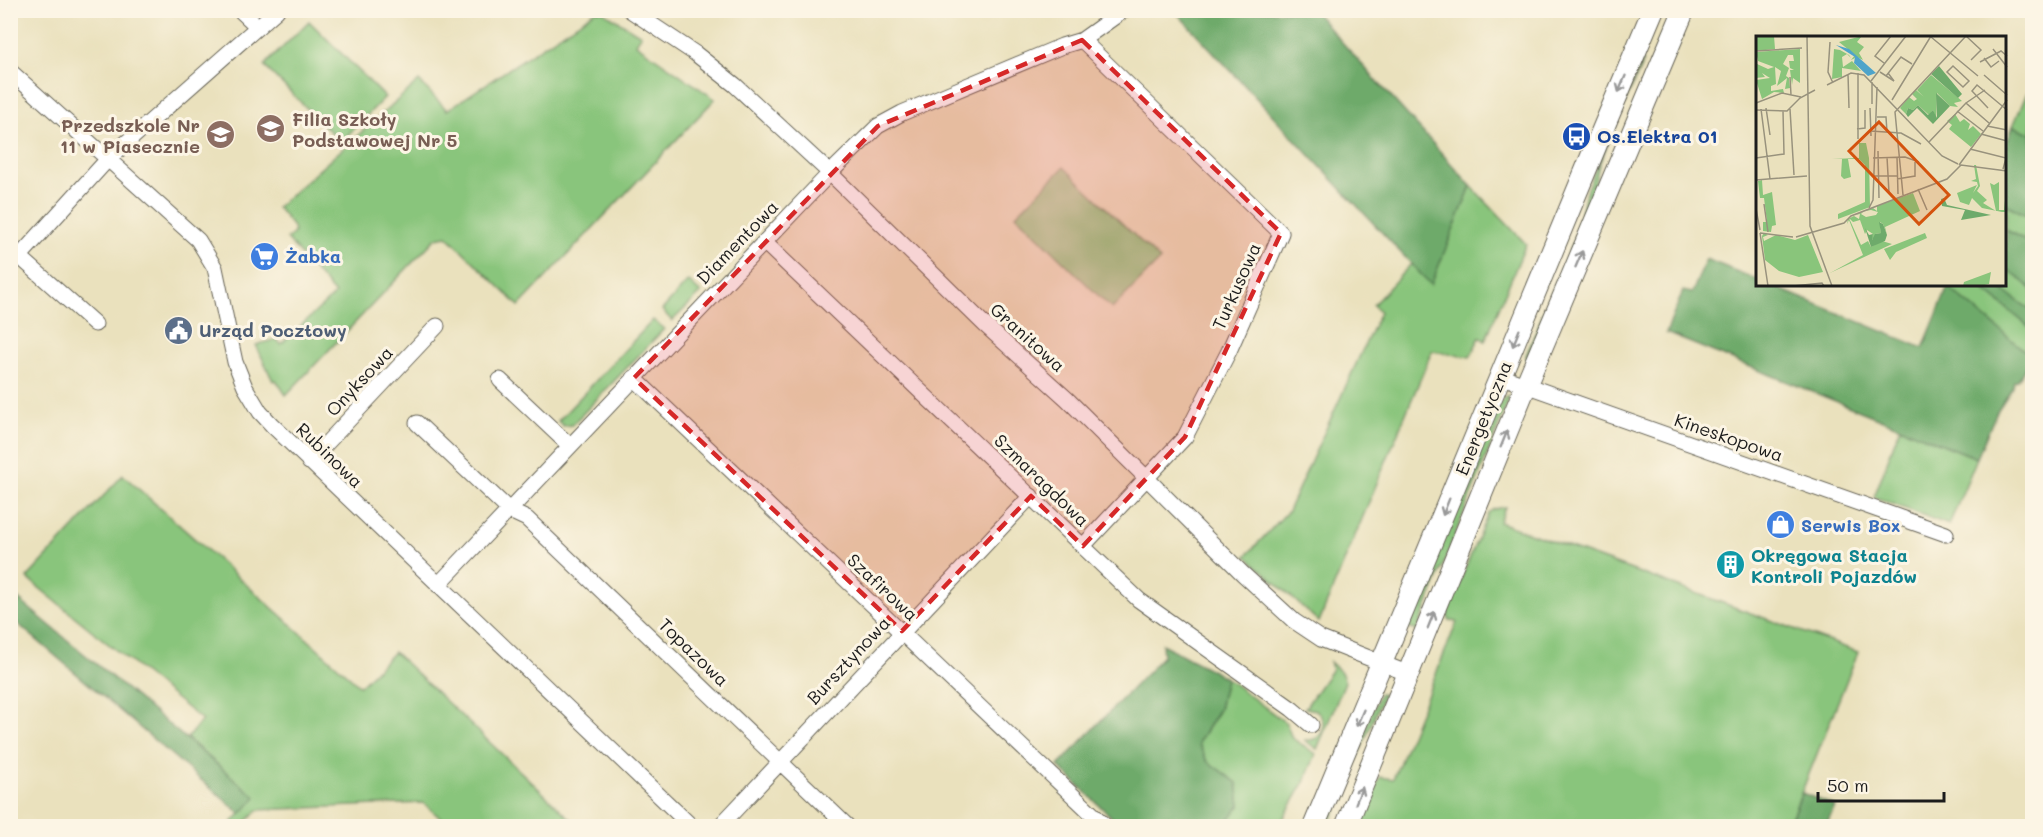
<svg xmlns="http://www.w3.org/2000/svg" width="2043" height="837" font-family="Mali,sans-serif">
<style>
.green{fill:#89c57b;stroke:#52704c;stroke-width:1.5}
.forest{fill:#6eaa6b;stroke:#456344;stroke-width:1.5}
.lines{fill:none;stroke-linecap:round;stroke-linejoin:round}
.street-casing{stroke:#646154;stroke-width:17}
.secondary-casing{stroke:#646154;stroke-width:23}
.street{stroke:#fff;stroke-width:15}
.secondary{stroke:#fff;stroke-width:21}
.oneway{stroke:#999}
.marked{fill:#d62828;fill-opacity:0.2;stroke:#d62828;stroke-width:4.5;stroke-dasharray:12 8;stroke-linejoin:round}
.labels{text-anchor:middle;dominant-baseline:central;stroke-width:6;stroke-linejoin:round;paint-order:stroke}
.education-label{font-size:18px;font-weight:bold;fill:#785e54;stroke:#fcf5e5;text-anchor:start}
.transit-label{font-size:18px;font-weight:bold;fill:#164399;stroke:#fcf5e5;text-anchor:start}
.street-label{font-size:18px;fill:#1c1c1c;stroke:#fcf5e5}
.shop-label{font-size:18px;font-weight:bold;fill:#366cbe;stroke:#fcf5e5;text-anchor:start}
.service-label{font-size:18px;font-weight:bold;fill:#4e5e75;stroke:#fcf5e5;text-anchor:start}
.culture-label{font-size:18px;font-weight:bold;fill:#0d838f;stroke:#fcf5e5;text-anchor:start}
.inset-road{fill:none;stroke:#98927d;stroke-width:1.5}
.view{fill:#d4530e;fill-opacity:0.15;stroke:#d4530e;stroke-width:3}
.inset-edge{fill:none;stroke:#1c1c1c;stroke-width:3}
</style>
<rect width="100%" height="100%" fill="#fcf5e5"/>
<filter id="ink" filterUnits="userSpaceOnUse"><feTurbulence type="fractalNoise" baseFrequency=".0167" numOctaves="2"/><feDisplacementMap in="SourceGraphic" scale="12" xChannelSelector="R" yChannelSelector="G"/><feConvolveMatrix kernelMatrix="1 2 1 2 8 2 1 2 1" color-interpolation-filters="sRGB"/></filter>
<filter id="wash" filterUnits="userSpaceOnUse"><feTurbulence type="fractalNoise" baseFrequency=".008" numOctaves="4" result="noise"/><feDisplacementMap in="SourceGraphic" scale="24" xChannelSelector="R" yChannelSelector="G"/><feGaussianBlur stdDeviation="1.35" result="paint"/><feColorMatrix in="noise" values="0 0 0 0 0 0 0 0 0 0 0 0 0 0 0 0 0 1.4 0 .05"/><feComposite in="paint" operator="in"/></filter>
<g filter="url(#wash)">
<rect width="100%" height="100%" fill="#eae1bd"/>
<!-- green -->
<path class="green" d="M596,11H602L641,35L636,44L715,99L519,306L447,236L436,238L286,395L276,380L273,381L256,345L276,339L281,344L335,294L287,239L294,233L293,227L277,207L419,81L447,110Z
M309,21L385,97L341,142L264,66Z
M1642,60L1643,62L1614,128L1599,165L1588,213L1527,359L1525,357L1577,231L1586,191Z
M2027,93L2032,95V134L2013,126Z
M1064,167L1160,260L1112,309L1016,215Z
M1471,186L1526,244L1485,341L1480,337L1470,357L1432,351L1319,622L1246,556L1288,511L1380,312L1373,305L1411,264L1431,284Z
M2006,204L2032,218V244L2006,230Z
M2006,268L2032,289V311L1995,285H2006Z
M688,281L701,293L672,321L662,310Z
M1949,285H1978L2032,329V357L1948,287Z
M653,320L664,329L572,425L563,426L558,421Z
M1506,397H1510L1417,631L1407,627L1499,403Z
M1900,427L1977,458L1949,525L1874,497Z
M123,475L360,686L394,652L578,826H449L424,803L258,810L242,826H229L255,797L187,738L202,720L27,578Z
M1505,507L1499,522L1858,652L1788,826H1360L1380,777L1393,779L1457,622L1449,620L1447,613L1488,513L1494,509Z
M1330,662L1341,672L1345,682L1317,749L1304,740C1323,743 1330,723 1316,710L1305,708L1332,669Z
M1226,678L1286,723L1292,738L1316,754L1303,785L1279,826H1223L1240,806L1237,783L1207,761L1198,743L1219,710Z
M1379,694H1382L1383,696L1329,826H1325Z"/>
<!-- forest -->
<path class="forest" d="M1175,11H1314L1471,186L1431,285Z
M2013,126L2032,134V218L2006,204V145Z
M2006,230L2032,244V289L2006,268Z
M1706,259L1758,280V285H1770L1923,348L1948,287L2032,357L2018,380L2014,381L2013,387L1997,411L1977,458L1666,333L1683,291L1692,293Z
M1978,285H1995L2032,311V329Z
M11,593L256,797L241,814L11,618Z
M1162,644L1226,678L1219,709L1198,743L1207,761L1237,783L1240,806L1223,826H1121L1058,766L1163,656Z
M1802,793L1835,806L1826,826H1788Z"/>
</g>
<g filter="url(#ink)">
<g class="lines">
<defs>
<path id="street" d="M240,10L258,27
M630,10L696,54L735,85L830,173L985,325L1067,399L1243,574L1294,621L1321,639L1409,674
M1082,40L1281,233L1229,351L1185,437L1083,546
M10,71L198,240L215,268L235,362L245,387L260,412L272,425L691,826
M764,242L1139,600L1292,709L1311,725
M10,248L95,324
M20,256L108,159L277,10
M1500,376L1946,534
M634,378L1105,826
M500,380L569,445
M417,423L510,511L527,519L847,826
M309,462L437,326
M438,585L830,173L878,126L902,113L1062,46L1082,40L1124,10
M720,826L1031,496"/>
<path id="secondary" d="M1314,826L1597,143L1653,10
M1346,826L1526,385L1684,10"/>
</defs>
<!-- street casing -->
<use href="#street" class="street-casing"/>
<!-- secondary casing -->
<use href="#secondary" class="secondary-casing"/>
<!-- street -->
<use href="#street" class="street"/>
<!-- secondary -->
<use href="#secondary" class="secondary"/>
</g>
<!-- one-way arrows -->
<defs><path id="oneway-shaft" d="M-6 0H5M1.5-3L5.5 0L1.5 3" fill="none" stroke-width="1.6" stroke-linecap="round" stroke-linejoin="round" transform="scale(1.5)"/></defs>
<g class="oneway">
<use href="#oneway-shaft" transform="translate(1622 84) rotate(113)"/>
<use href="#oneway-shaft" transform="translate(1579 259) rotate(-67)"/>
<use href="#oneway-shaft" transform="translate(1516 338) rotate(112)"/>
<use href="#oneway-shaft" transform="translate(1504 439) rotate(-68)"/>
<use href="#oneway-shaft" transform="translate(1446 507) rotate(112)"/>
<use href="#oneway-shaft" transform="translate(1431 620) rotate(-68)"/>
<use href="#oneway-shaft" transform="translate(1360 718) rotate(113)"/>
<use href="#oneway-shaft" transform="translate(1359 795) rotate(-68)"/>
</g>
</g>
<!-- marked area -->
<path class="marked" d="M1082,40L1281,233L1185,437L1083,546L1031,496L902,631L634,378L878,126Z"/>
<!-- icons -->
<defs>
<symbol id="school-disc" viewBox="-11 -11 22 22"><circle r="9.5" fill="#8d6e63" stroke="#fcf5e5"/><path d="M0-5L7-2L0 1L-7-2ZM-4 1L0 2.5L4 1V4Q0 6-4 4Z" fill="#fff"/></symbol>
<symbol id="bus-disc" viewBox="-11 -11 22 22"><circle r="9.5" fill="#1a4fb4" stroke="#fcf5e5"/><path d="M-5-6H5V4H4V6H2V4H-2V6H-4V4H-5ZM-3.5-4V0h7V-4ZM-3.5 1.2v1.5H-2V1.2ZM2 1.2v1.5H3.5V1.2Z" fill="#fff"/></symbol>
<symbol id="supermarket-disc" viewBox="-11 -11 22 22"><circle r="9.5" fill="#3f7fe0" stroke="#fcf5e5"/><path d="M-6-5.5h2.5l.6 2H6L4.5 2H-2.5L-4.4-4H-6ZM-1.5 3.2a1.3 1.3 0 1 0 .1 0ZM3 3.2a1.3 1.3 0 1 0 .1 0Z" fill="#fff"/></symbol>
<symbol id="civic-disc" viewBox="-11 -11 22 22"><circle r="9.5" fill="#5c6f8a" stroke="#fcf5e5"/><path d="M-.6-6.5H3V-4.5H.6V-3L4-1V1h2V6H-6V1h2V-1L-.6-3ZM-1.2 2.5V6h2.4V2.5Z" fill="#fff"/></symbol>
<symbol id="shop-disc" viewBox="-11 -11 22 22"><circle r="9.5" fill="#3f7fe0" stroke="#fcf5e5"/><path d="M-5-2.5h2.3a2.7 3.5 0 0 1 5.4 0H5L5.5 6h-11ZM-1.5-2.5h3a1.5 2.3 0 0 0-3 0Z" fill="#fff"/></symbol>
<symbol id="building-disc" viewBox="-11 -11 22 22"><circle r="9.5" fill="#0f9aa8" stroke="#fcf5e5"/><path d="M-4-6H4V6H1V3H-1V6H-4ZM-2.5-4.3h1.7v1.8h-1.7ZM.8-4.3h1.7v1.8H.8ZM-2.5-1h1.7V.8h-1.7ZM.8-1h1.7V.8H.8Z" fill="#fff"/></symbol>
</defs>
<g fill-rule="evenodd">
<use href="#school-disc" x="254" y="112" width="33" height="33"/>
<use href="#school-disc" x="204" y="118" width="33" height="33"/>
<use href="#bus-disc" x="1560" y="120" width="33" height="33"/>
<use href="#supermarket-disc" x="248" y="240" width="33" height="33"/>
<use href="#civic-disc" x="162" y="314" width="33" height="33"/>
<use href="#shop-disc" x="1764" y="508" width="33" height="33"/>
<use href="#building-disc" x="1714" y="548" width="33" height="33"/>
</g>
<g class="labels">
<!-- education labels -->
<g class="education-label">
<text x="292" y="119">Filia Szkoły<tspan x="292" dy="21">Podstawowej Nr 5</tspan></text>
<text x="200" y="125" text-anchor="end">Przedszkole Nr<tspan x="200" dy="21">11 w Piasecznie</tspan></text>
</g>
<!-- transit labels -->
<g class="transit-label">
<text x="1597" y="136">Os.Elektra 01</text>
</g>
<!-- street labels -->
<g class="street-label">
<text transform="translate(737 242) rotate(-46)">Diamentowa</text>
<text transform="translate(1236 286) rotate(-66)">Turkusowa</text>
<text transform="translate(1028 337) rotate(42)">Granitowa</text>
<text transform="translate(359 381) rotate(-47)">Onyksowa</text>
<text transform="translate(1483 418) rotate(-68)">Energetyczna</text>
<text transform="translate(1729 437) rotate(19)">Kineskopowa</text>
<text transform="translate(330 455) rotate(44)">Rubinowa</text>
<text transform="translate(1042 480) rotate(44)">Szmaragdowa</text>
<text transform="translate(883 587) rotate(43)">Szafirowa</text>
<text transform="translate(694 652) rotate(44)">Topazowa</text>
<text transform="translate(848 660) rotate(-47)">Bursztynowa</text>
</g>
<!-- shop labels -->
<g class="shop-label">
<text x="285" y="256">Żabka</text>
<text x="1801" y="525">Serwis Box</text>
</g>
<!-- service labels -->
<g class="service-label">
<text x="199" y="330">Urząd Pocztowy</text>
</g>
<!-- culture labels -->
<g class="culture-label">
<text x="1751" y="555">Okręgowa Stacja<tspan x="1751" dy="21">Kontroli Pojazdów</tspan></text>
</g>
</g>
<!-- overview -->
<g transform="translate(1756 36)">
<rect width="250" height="250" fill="#eae1bd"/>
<path d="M0,0H18L19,13L0,15ZM106,0L101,6L108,11L103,17L107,24L101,21L95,24L99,19L83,6ZM44,13V47L37,42L36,49L34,34H38L34,32L33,25H38L37,19H32L27,28L33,32L30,40L33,42L34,52L29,53L31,42L21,50L25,35L19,31L20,48L15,50V55L27,53L28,57L18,56L6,63L0,44L14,42L6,37L9,41L0,42V21L1,28L12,33L18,31L2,25L0,16ZM78,13L84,14L93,19L95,22L91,18L86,21L87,31L96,25L105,35L86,32V41L76,43ZM175,39L206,65L198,67L202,71L194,70L181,57L180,82L177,74L173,79L162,69L157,74L152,72L150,78L144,72L153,61L158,65L161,63L156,58L160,54L168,61L161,54ZM199,78L204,86L208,83L214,88L212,94L217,90L225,98L215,111L193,93L196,89L191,85ZM103,107H110L113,122L114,171L82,183V178L109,166V129L103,123H92L95,141L88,143L85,140L86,123H76L103,122ZM218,129H220L224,150L221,155L231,164L227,167L240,175L234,147L238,149L243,146V174H248L249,164L250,176H246L226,172L216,162L213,169L204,166L201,157L221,149L217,157L222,150L221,146L215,145L220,143ZM6,144L7,159L16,156L20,189L16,190L15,196L7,195V186H11L8,162H4L2,145ZM157,157L164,175L129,191L131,199L127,188L124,186L125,197L119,198L120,201L115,204L117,198L111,194L109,198L104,184L97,186L93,182L105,209L112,205L115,211L126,205L136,208L74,237L107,219L93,184L91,188L92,183L98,180L103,183L104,178L99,179L107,176L105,178L110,181L120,179L122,176L115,174L109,175L117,172L121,175V170ZM8,197L12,199L7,201L8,205L20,199L39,204L52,199L67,236L43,241L23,235L9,224L6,200ZM169,197L171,202L140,216L134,224L128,213ZM235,236L233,248L224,250H189H207L208,246Z" fill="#89c57b"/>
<path d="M183,30L206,58L202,62L175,38ZM180,57L194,70L177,88L161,72L152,81L150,78L152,72L157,74L162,69L172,79L177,74L181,82ZM188,162L191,169L235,179L205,184L209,174L186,170L185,163ZM123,186L127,188L131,199L129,205L115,211L109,192L113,199L117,198L116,204L119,198L125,197Z" fill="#6eaa6b"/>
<path d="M80,9L93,13L120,37L112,40L98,27L99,21Z" fill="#4ea4ca"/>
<path class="inset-road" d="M51,0L54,190L76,250M210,0L225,14L215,24M175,1L222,40M74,6L72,36L77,47M237,13L251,31M0,15L46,12M228,22L235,31L243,25M224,26L245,15L251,20M128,27L119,20L135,0M197,30L213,45L207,51L191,36ZM124,36L138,45L132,37M102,37V103M92,38L93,72M228,39L251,59M130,40L145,21L156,28M34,41L35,59M115,45L150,0M116,46V68M71,49L95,37L108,39L186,120L202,128M229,54L210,67L233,87M136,64L175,0M0,67L26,57L45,61M10,72L14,99M114,72L115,100M232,72L216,55L221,49L251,74M5,73L14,143M34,73L38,139M0,74L31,75L44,62L59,54M201,75L227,95M121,81H130L131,96M231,90L251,94M101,93L109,92V74M114,95L145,97L165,108M225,98L251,105M173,106L210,67M214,113L250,122L247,133M122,115L123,162M131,121L133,157M141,121L142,158M0,122L28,118L27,75M117,122L149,121L163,126M203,129L251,64M117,140H141M141,143L159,140V126M0,144L51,140M162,153L171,174M147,159L139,76L210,0M8,168L12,196M113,172L117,164L121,51M0,173L4,194M4,197L12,250M4,197L37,201M40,201L88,187L95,180L191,143L205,129L251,135M37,250L66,247L68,250"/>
<path class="view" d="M123,86L193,159L163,188L93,115Z"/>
<rect width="250" height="250" class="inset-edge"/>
</g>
<!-- margin -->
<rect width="2043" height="837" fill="none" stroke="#fcf5e5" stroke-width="36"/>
<!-- scale -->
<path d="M1818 792v9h126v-9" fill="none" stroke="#1c1c1c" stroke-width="3"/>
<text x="1827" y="792" font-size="18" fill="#1c1c1c" stroke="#fcf5e5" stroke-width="4.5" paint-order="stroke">50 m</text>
</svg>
